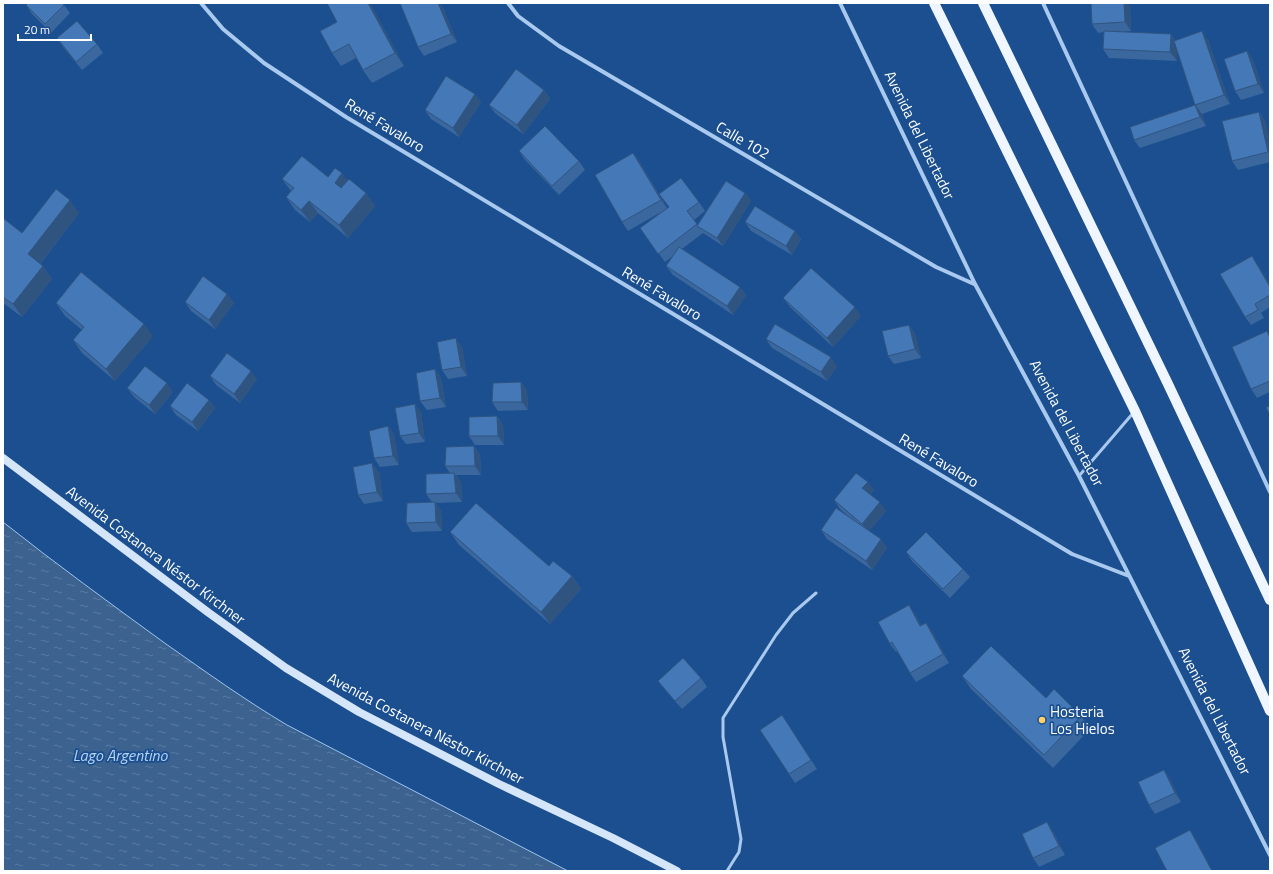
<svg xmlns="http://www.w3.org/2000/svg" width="1273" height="874" font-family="'Titillium Web',sans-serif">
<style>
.water{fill:url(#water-ripples);stroke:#9cc4f0}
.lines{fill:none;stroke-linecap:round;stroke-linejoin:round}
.lane{stroke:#a9c9ee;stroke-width:3}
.street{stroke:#a9c9ee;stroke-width:4}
.secondary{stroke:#d6e6fa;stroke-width:8}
.primary{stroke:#f0f6ff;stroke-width:10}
.wall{fill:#3a679d}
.shaded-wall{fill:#305480}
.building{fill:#4478b7;stroke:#305480}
.poi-dot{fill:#ffd166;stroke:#1b4f8f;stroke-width:1.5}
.labels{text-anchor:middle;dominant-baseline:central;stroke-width:3.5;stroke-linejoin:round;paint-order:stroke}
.street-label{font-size:15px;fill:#fff;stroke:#1b4f8f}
.poi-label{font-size:15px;fill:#fff;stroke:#1b4f8f;text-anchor:start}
.water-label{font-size:16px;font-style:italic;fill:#b5d3f5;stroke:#1b4f8f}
</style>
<defs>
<pattern id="water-ripples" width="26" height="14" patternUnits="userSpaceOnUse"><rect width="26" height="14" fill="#3c6290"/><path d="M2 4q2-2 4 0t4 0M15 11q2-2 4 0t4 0" fill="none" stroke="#597aa1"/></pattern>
</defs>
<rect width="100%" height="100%" fill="#1b4f8f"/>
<!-- water -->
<path class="water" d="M3,522C56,564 111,604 166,644C206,672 245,700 287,725L568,871H3Z"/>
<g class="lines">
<!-- lane -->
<path class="lane" d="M1079,476L1134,412
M727,871L739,852L741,839L723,737V718L776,635L793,613L816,593"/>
<!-- street -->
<path class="street" d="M201,3L223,29L264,63L346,117L1072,554L1129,576
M508,3L518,16L559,46L936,267L974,284
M840,3L975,284L1079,476L1270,855
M1043,3L1270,492"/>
<!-- secondary -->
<path class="secondary" d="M3,458L209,613L286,668L359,712L499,784L613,838L677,871"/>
<!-- primary -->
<path class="primary" d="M934,3L1135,411L1270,711
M983,3L1168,384L1270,600"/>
</g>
<!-- wall -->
<path class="wall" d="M327,3H370L404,66L372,83L363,70L356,58L341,66L332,53L337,22Z
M400,3H441L457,42L424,56L418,47Z
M26,5H64L70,13L51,33L32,14Z
M1130,6L1131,31L1119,32L1176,40H1208L1230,104L1202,114L1206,126L1140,148L1134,140L1195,105L1177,51V61L1109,58L1103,49L1104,32L1098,33L1092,24Z
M57,38L97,44L103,53L82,70L63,47Z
M1247,51L1253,60L1264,93L1241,100L1235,91Z
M544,90L550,99L523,134L495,113L489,105Z
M475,94L481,102L459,137L431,119L425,110Z
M1259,112L1265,121L1270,143V162L1238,170L1232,161Z
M519,151L579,161L585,170L559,195L525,160Z
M633,153L639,161L667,208L699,202L705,211L694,220L698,225L745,193L751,201L723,246L703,233L682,249L740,287L746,295L733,315L673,275L666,266L673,256L665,262L640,228L661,212L628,231L622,222Z
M342,173L347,181L366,193L375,206L348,238L318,213L310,222L295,210L286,197L291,191L282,179L328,177Z
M79,213L40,264L43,266L52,279L22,317L3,303V218L22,233Z
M745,222L795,231L801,239L792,255L751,231Z
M1258,265L1270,285V307L1261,313L1264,318L1251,325L1245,317Z
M227,294L234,303L215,329L191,311L185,302Z
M783,298L861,316L833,347L790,307Z
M56,303L153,336L115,381L82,353L73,340L82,330L65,316Z
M909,325L915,334L921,358L894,364L888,356Z
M1267,331L1270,336V392L1257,398L1251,389Z
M766,339L837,366L827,381L772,348Z
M462,347L467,376L448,379L442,370Z
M435,369L441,378L446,407L427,410L420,401Z
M210,376L257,379L240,403L216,385Z
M521,382L527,391L528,410L498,411L492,402Z
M127,388L173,392L155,414L134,397Z
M209,400L215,408L198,431L176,415L170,406Z
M421,412L425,442L406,444L400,436Z
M497,416L503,425L504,445H475L469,436Z
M388,426L394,435L399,465L380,467L374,458Z
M474,446L480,455L481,475H456L461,482L462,502L435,503L441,511L442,531L412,532L406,523L432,502L426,494L450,473L445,466Z
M379,472L383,501L364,504L358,495Z
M874,490L870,495L886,511L869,531L887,548L872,570L827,539L821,530L850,518L840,509L834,500Z
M450,532L549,566L572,576L581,589L550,624L459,545Z
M906,552L963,569L970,577L950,598L912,561Z
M915,614L921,625L932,631L949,663L916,682L910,673L898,651L896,652L890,644Z
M962,676L1046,698L1081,716L1090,729L1053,768L971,689Z
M701,678L707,687L682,709L664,689L658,681Z
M788,724L817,769L795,783L789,774Z
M1164,770L1170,779L1181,802L1155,814L1149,805Z
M1053,831L1065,855L1039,867L1033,858Z"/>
<!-- shaded-wall -->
<path class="shaded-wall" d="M368,3H370L404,66L395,53Z
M438,3H441L457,42L451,34Z
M1124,3H1128L1130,6L1131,31L1125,22Z
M1202,31L1208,40L1230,104L1224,95Z
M1171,34L1177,42V61L1170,52Z
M1247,51L1253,60L1264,93L1258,84Z
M544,90L550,99L523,134L517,125Z
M475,94L481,102L459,137L453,128Z
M1195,105L1202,114L1206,126L1200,117Z
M1259,112L1265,121L1270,143V155L1268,152Z
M633,153L639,161L667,209L661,200Z
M342,173L351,186L344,195L335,183Z
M366,193L375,206L348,238L339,225Z
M745,193L751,201L723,246L717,238Z
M70,200L79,213L37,267L28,254Z
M309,201L318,213L310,222L301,210Z
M795,231L801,239L792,255L786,246Z
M1252,256L1258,265L1270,285V287Z
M43,266L52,279L22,317L13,304Z
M740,287L746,295L733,315L727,306Z
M227,294L234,303L215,329L209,320Z
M855,307L861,316L833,347L827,338Z
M144,324L153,336L115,381L106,369Z
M909,325L915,334L921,358L915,349Z
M456,338L462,347L467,376L461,367Z
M831,357L837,366L827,381L821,372Z
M435,369L441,378L446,407L440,398Z
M251,371L257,379L240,403L234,394Z
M521,382L527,391L528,410L522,402Z
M167,383L173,392L155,414L149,405Z
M209,400L215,408L198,431L192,422Z
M415,404L421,412L425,442L419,433Z
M497,416L503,425L504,445L498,436Z
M388,426L394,435L399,465L393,456Z
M474,446L480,455L481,475L475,466Z
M372,463L379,472L383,501L377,492Z
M454,473L461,482L462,502L456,493Z
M868,482L874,490L869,497L862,488Z
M435,502L441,511L442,531L436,522Z
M880,502L886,511L868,532L862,524Z
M881,539L887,548L872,570L866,561Z
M572,576L581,589L550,624L541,612Z
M909,605L915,614L926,634L920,626Z
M926,623L932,631L949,663L943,654Z
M1164,770L1170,779L1181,802L1175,793Z
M1047,822L1053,831L1065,855L1059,846Z
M1190,830L1196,839L1213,871H1212Z"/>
<!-- building -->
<path class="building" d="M28,3H63L64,5L45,24L26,5Z
M327,3H368L395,53L363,70L349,44L332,53L320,31L337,22Z
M400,3H438L451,34L418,47Z
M1091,3H1124L1125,22L1092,24Z
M77,21L97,44L76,62L57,38Z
M1104,31L1171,34L1170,52L1103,49Z
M1202,31L1224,95L1195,105L1174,41Z
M1247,51L1258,84L1235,91L1224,59Z
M516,69L544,90L517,125L489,105Z
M446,76L475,94L453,128L425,110Z
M1195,105L1200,117L1134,140L1130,127Z
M1259,112L1268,152L1232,161L1222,121Z
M545,126L579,161L552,186L519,151Z
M633,153L661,200L622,222L595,175Z
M302,156L328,177L335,168L342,173L335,183L341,188L349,179L366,193L339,225L309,201L301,210L286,197L294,188L282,179Z
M681,178L699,202L687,211L697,224L658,254L640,228L669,207L659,194Z
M726,181L745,193L717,238L697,226Z
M56,189L70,200L28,254L43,266L13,304L3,297V218L22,233Z
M755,206L795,231L786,246L745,222Z
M679,247L740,287L727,306L666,266Z
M1252,256L1270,287V295L1255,304L1258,310L1245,317L1220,274Z
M811,268L855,307L827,338L783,298Z
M81,272L144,324L106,369L73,340L84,327L56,303Z
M203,276L227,294L209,320L185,302Z
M775,324L831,357L821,372L766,339Z
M909,325L915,349L888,356L882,331Z
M1267,331L1270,338V381L1251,389L1232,347Z
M456,338L461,367L442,370L437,342Z
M227,353L251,371L234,394L210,376Z
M145,366L167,383L149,405L127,388Z
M435,369L440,398L420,401L416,373Z
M521,382L522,402H492L493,383Z
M187,383L209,400L192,422L170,406Z
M415,404L419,433L400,436L395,408Z
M1270,406V416L1266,407Z
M497,416L498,436H469V417Z
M388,426L393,456L374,458L369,431Z
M474,446L475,466H445L446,447Z
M372,463L377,492L358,495L353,467Z
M454,473L456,493L426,494V474Z
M856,473L868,482L862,488L880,502L862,524L834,500Z
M435,502L436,522L406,523L407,503Z
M476,503L549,566L553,561L572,576L541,612L450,532Z
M836,508L881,539L866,561L821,530Z
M926,532L963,569L943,589L906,552Z
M909,605L920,626L926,623L943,654L910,673L892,642L890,644L878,622Z
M991,646L1046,698L1054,689L1081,716L1044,755L962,676Z
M683,658L701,678L675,701L658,681Z
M782,715L811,760L789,774L760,730Z
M1164,770L1175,793L1149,805L1138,782Z
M1047,822L1059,846L1033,858L1022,834Z
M1190,830L1212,871H1167L1155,848Z"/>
<!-- markers -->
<circle class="poi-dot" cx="1042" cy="720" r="4"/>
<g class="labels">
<!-- street labels -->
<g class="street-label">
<text transform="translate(385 125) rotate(31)">René Favaloro</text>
<text transform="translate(920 135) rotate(64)">Avenida del Libertador</text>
<text transform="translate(743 140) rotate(30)">Calle 102</text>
<text transform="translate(662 293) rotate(31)">René Favaloro</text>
<text transform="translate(1067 423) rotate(62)">Avenida del Libertador</text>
<text transform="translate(939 460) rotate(31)">René Favaloro</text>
<text transform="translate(156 555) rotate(37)">Avenida Costanera Néstor Kirchner</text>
<text transform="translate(1215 711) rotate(63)">Avenida del Libertador</text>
<text transform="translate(426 728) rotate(28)">Avenida Costanera Néstor Kirchner</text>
</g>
<!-- poi labels -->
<g class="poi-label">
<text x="1050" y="711">Hosteria<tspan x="1050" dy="17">Los Hielos</tspan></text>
</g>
<!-- water labels -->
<g class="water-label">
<text x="120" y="755">Lago Argentino</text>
</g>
</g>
<!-- border -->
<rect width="1273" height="874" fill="none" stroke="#ffffff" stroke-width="8"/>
<!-- scale -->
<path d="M18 34v6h73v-6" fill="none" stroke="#ffffff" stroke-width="2"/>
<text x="24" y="34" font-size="12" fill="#ffffff" stroke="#1b4f8f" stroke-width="3" paint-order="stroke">20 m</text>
</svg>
